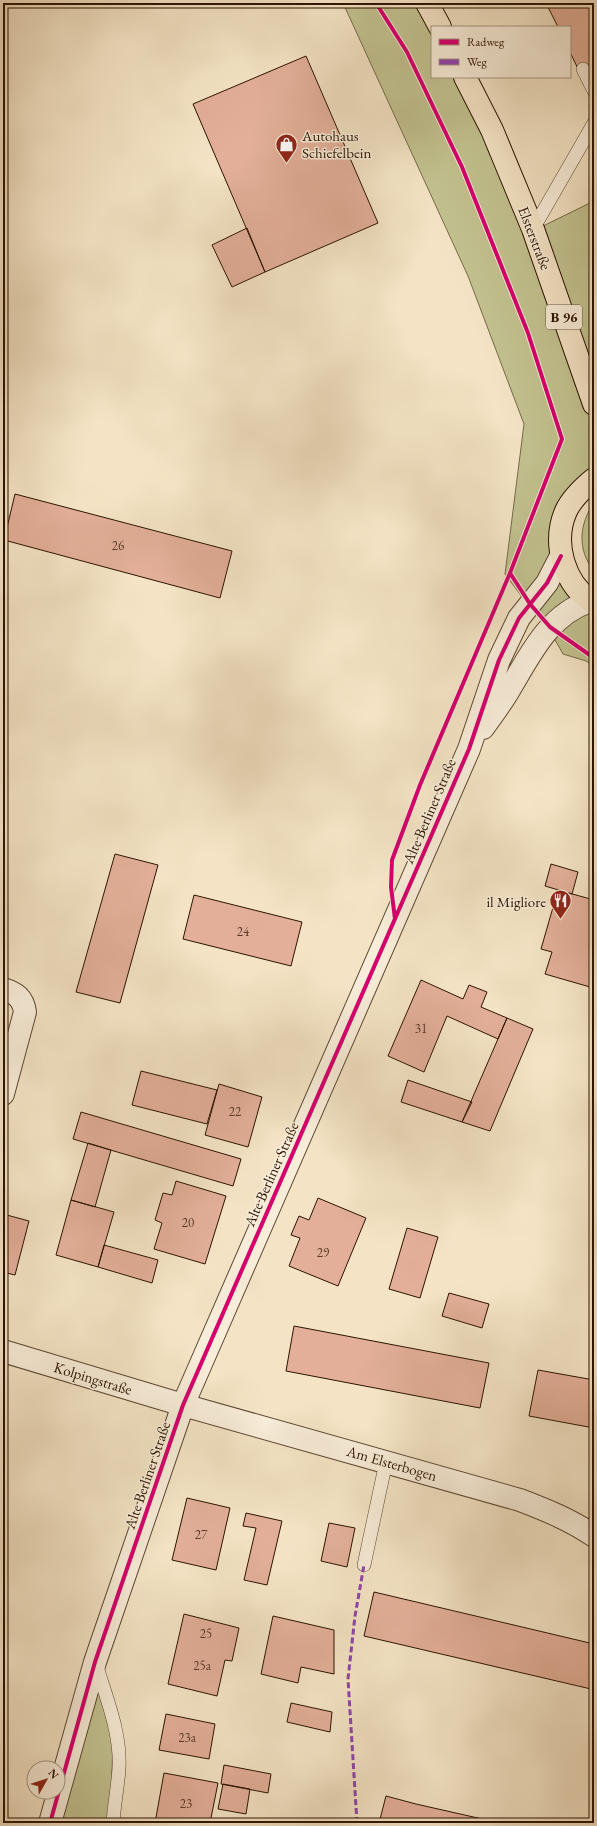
<svg xmlns="http://www.w3.org/2000/svg" width="597" height="1826" font-family="'EB Garamond',serif">
<style>
.green{fill:#c2c290;stroke:#776a48}
.building{fill:#e3af99;stroke:#2c1301}
.lines{fill:none;stroke-linecap:round;stroke-linejoin:round}
.service-casing{stroke:#5e4732;stroke-width:14}
.minor-casing{stroke:#5e4732;stroke-width:24}
.primary-casing{stroke:#2c1301;stroke-width:24}
.service{stroke:#f8edd9;stroke-width:13}
.minor{stroke:#f8edd9;stroke-width:22}
.primary{stroke:#f4e4c5;stroke-width:22}
.quiet{stroke:#8e44ad;stroke-width:3;stroke-dasharray:6 3;stroke-linecap:butt}
.cycleway-casing{stroke:#f8edd9;stroke-width:6}
.cycleway{stroke:#d6006c;stroke-width:4}
.labels{text-anchor:middle;dominant-baseline:central;stroke-width:3;stroke-linejoin:round;paint-order:stroke}
.number-label{font-size:13px;fill:#5a3a27}
.shield{fill:#f8edd9;stroke:#695442;stroke-width:1}
.shield-label{font-size:14px;font-weight:bold;fill:#2c1301}
.poi-label{font-size:15px;fill:#2c1301;stroke:#f8edd9;text-anchor:start}
.street-label{font-size:15px;fill:#2c1301;stroke:#f8edd9}
</style>
<rect width="100%" height="100%" fill="#f4e4c5"/>
<filter id="stains"><feTurbulence type="fractalNoise" baseFrequency=".005" numOctaves="4"/><feColorMatrix values="0 0 0 0 .2 0 0 0 0 .09 0 0 0 0 .02 0 0 0 .5 -.17"/></filter>
<radialGradient id="worn" r=".72"><stop offset=".6" stop-color="#630" stop-opacity="0"/><stop offset="1" stop-color="#630" stop-opacity=".3"/></radialGradient>
<!-- green -->
<path class="green" d="M343,3H424L432,27V77H462L594,406V477L558,534L528,605L505,574L524,424L468,276Z
M594,201V399L535,230Z
M594,503V571C577,550 579,524 594,503Z
M561,559L594,604V666L586,661L563,654L549,629L530,606Z
M95,1670L113,1729L111,1823H52Z"/>
<!-- building -->
<path class="building" d="M546,3H594V64L579,71L570,52V27H558Z
M306,56L378,223L265,272L193,104Z
M247,228L265,272L232,287L212,245Z
M15,494L232,551L220,598L4,540Z
M115,854L158,865L120,1003L76,992Z
M551,864L578,872L572,894L545,886Z
M558,890L594,900V974L590,987L545,974L552,952L541,949Z
M194,895L302,922L291,966L183,939Z
M421,980L463,999L469,985L487,992L481,1007L507,1018L498,1039L447,1016L424,1072L388,1056Z
M507,1018L533,1029L490,1131L462,1122Z
M141,1071L217,1090L207,1124L132,1105Z
M408,1080L472,1102L462,1122L401,1102Z
M219,1084L262,1097L248,1147L205,1135Z
M81,1112L241,1159L233,1186L73,1139Z
M88,1143L111,1150L95,1207L71,1200Z
M176,1181L226,1196L205,1264L154,1249L162,1223L155,1220L163,1193L172,1195Z
M318,1198L366,1218L338,1286L289,1266L300,1238L291,1235L299,1216L309,1220Z
M71,1200L114,1212L98,1267L56,1255Z
M3,1214L29,1221L15,1275L3,1272Z
M407,1228L438,1237L420,1298L389,1289Z
M104,1245L158,1260L152,1283L98,1267Z
M449,1293L489,1304L482,1328L442,1316Z
M294,1326L489,1363L480,1408L286,1371Z
M538,1370L594,1380V1428L529,1416Z
M187,1498L230,1508L216,1570L172,1560Z
M246,1513L282,1521L267,1585L244,1580L256,1528L243,1526Z
M329,1523L355,1528L347,1567L321,1561Z
M374,1592L594,1644V1676L591,1689L364,1636Z
M184,1614L239,1628L232,1661L225,1660L217,1696L168,1684Z
M273,1616L334,1630V1674L301,1667L298,1683L261,1674Z
M291,1703L332,1712L330,1732L287,1722Z
M166,1714L215,1724L209,1759L159,1750Z
M224,1765L271,1774L268,1793L221,1784Z
M164,1773L218,1783L210,1823H155Z
M223,1784L250,1789L246,1814L218,1809Z
M386,1796L416,1804L500,1823H379Z"/>
<g class="lines">
<defs>
<path id="service" d="M583,69L594,91
M533,229L594,123
M364,1565L386,1462
M96,1664C106,1697 121,1733 119,1768C118,1786 114,1805 113,1823"/>
<path id="minor" d="M483,728C491,717 499,706 506,695C529,658 546,616 590,601
M3,989C16,993 23,998 25,1012L3,1094
M3,1351L183,1405L520,1500C546,1510 571,1520 594,1536
M50,1823L95,1662L183,1405L469,749L499,660L519,618L547,583L561,556"/>
<path id="primary" d="M427,3L440,27
M465,77L492,130L533,229L594,404
M594,479C583,488 572,498 566,511C552,543 564,585 594,603"/>
</defs>
<!-- service casing -->
<use href="#service" class="service-casing"/>
<!-- minor casing -->
<use href="#minor" class="minor-casing"/>
<!-- primary casing -->
<use href="#primary" class="primary-casing"/>
<!-- service -->
<use href="#service" class="service"/>
<!-- minor -->
<use href="#minor" class="minor"/>
<!-- primary -->
<use href="#primary" class="primary"/>
<!-- quiet -->
<path class="quiet" d="M357,1823L348,1679L355,1616L364,1565"/>
<defs>
<path id="cycleway" d="M376,3L407,52L462,167L528,333L562,439L510,573L530,604L550,627L594,658
M395,919L391,887L392,860L420,785L510,573
M50,1823L95,1662L183,1405L469,749L499,660L519,618L547,583L561,556"/>
</defs>
<!-- cycleway casing -->
<use href="#cycleway" class="cycleway-casing"/>
<!-- cycleway -->
<use href="#cycleway" class="cycleway"/>
</g>
<!-- icons -->
<defs>
<symbol id="shop-pin" viewBox="-11 -11 22 30"><path d="M0 17L-7.5 6A9.5 9.5 0 1 1 7.5 6Z" fill="#8f2418" stroke="#f8edd9"/><path d="M-5-2.5h2.3a2.7 3.5 0 0 1 5.4 0H5L5.5 6h-11ZM-1.5-2.5h3a1.5 2.3 0 0 0-3 0Z" fill="#fff"/></symbol>
<symbol id="restaurant-pin" viewBox="-11 -11 22 30"><path d="M0 17L-7.5 6A9.5 9.5 0 1 1 7.5 6Z" fill="#8f2418" stroke="#f8edd9"/><path d="M-5-6h1v4h1v-4h1v4h1v-4h1v5L-1.5 .5V6h-2V.5L-5-1ZM5-6V6H3V1.5H1.5Q1.5-4 5-6Z" fill="#fff"/></symbol>
</defs>
<g fill-rule="evenodd">
<use href="#shop-pin" x="274" y="132" width="25" height="34"/>
<use href="#restaurant-pin" x="548" y="888" width="25" height="34"/>
</g>
<g class="labels">
<!-- number labels -->
<g class="number-label">
<text x="118" y="545">26</text>
<text x="243" y="931">24</text>
<text x="421" y="1028">31</text>
<text x="235" y="1111">22</text>
<text x="188" y="1222">20</text>
<text x="323" y="1252">29</text>
<text x="201" y="1534">27</text>
<text x="206" y="1633">25</text>
<text x="202" y="1665">25a</text>
<text x="187" y="1737">23a</text>
<text x="186" y="1803">23</text>
</g>
<!-- shield labels -->
<rect class="shield" x="546" y="305" width="36" height="24" rx="3"/>
<g class="shield-label">
<text x="564" y="317">B 96</text>
</g>
<!-- poi labels -->
<g class="poi-label">
<text x="302" y="135">Autohaus<tspan x="302" dy="17">Schiefelbein</tspan></text>
<text x="546" y="901" text-anchor="end">il Migliore</text>
</g>
<!-- street labels -->
<g class="street-label">
<text transform="translate(535 238) rotate(69)">Elsterstraße</text>
<text transform="translate(429 811) rotate(-67)">Alte Berliner Straße</text>
<text transform="translate(271 1174) rotate(-66)">Alte Berliner Straße</text>
<text transform="translate(93 1378) rotate(17)">Kolpingstraße</text>
<text transform="translate(392 1463) rotate(16)">Am Elsterbogen</text>
<text transform="translate(147 1475) rotate(-71)">Alte Berliner Straße</text>
</g>
</g>
<!-- margin -->
<rect width="597" height="1826" fill="none" stroke="#f4e4c5" stroke-width="16"/>
<rect x="4" y="4" width="589" height="1818" fill="none" stroke="#2c1301" stroke-width="2"/>
<rect x="8" y="8" width="581" height="1810" fill="none" stroke="#2c1301"/>
<!-- legend -->
<rect x="431" y="26" width="140" height="52" fill="#f8edd9" stroke="#a69683"/>
<rect x="439" y="39" width="20" height="6" fill="#d6006c" stroke="#a69683"/>
<text x="467" y="46" font-size="12" fill="#2c1301">Radweg</text>
<rect x="439" y="59" width="20" height="6" fill="#8e44ad" stroke="#a69683"/>
<text x="467" y="66" font-size="12" fill="#2c1301">Weg</text>
<!-- north arrow -->
<g transform="translate(46 1780) rotate(51)"><circle r="19" fill="#f8edd9" stroke="#a69683"/>
<path d="M0-3L7 15L0 10L-7 15Z" fill="#8f2418"/>
<text y="-6" font-size="11" font-weight="bold" text-anchor="middle" fill="#2c1301">N</text>
</g>
<rect width="100%" height="100%" filter="url(#stains)"/>
<rect width="100%" height="100%" fill="url(#worn)"/>
</svg>
